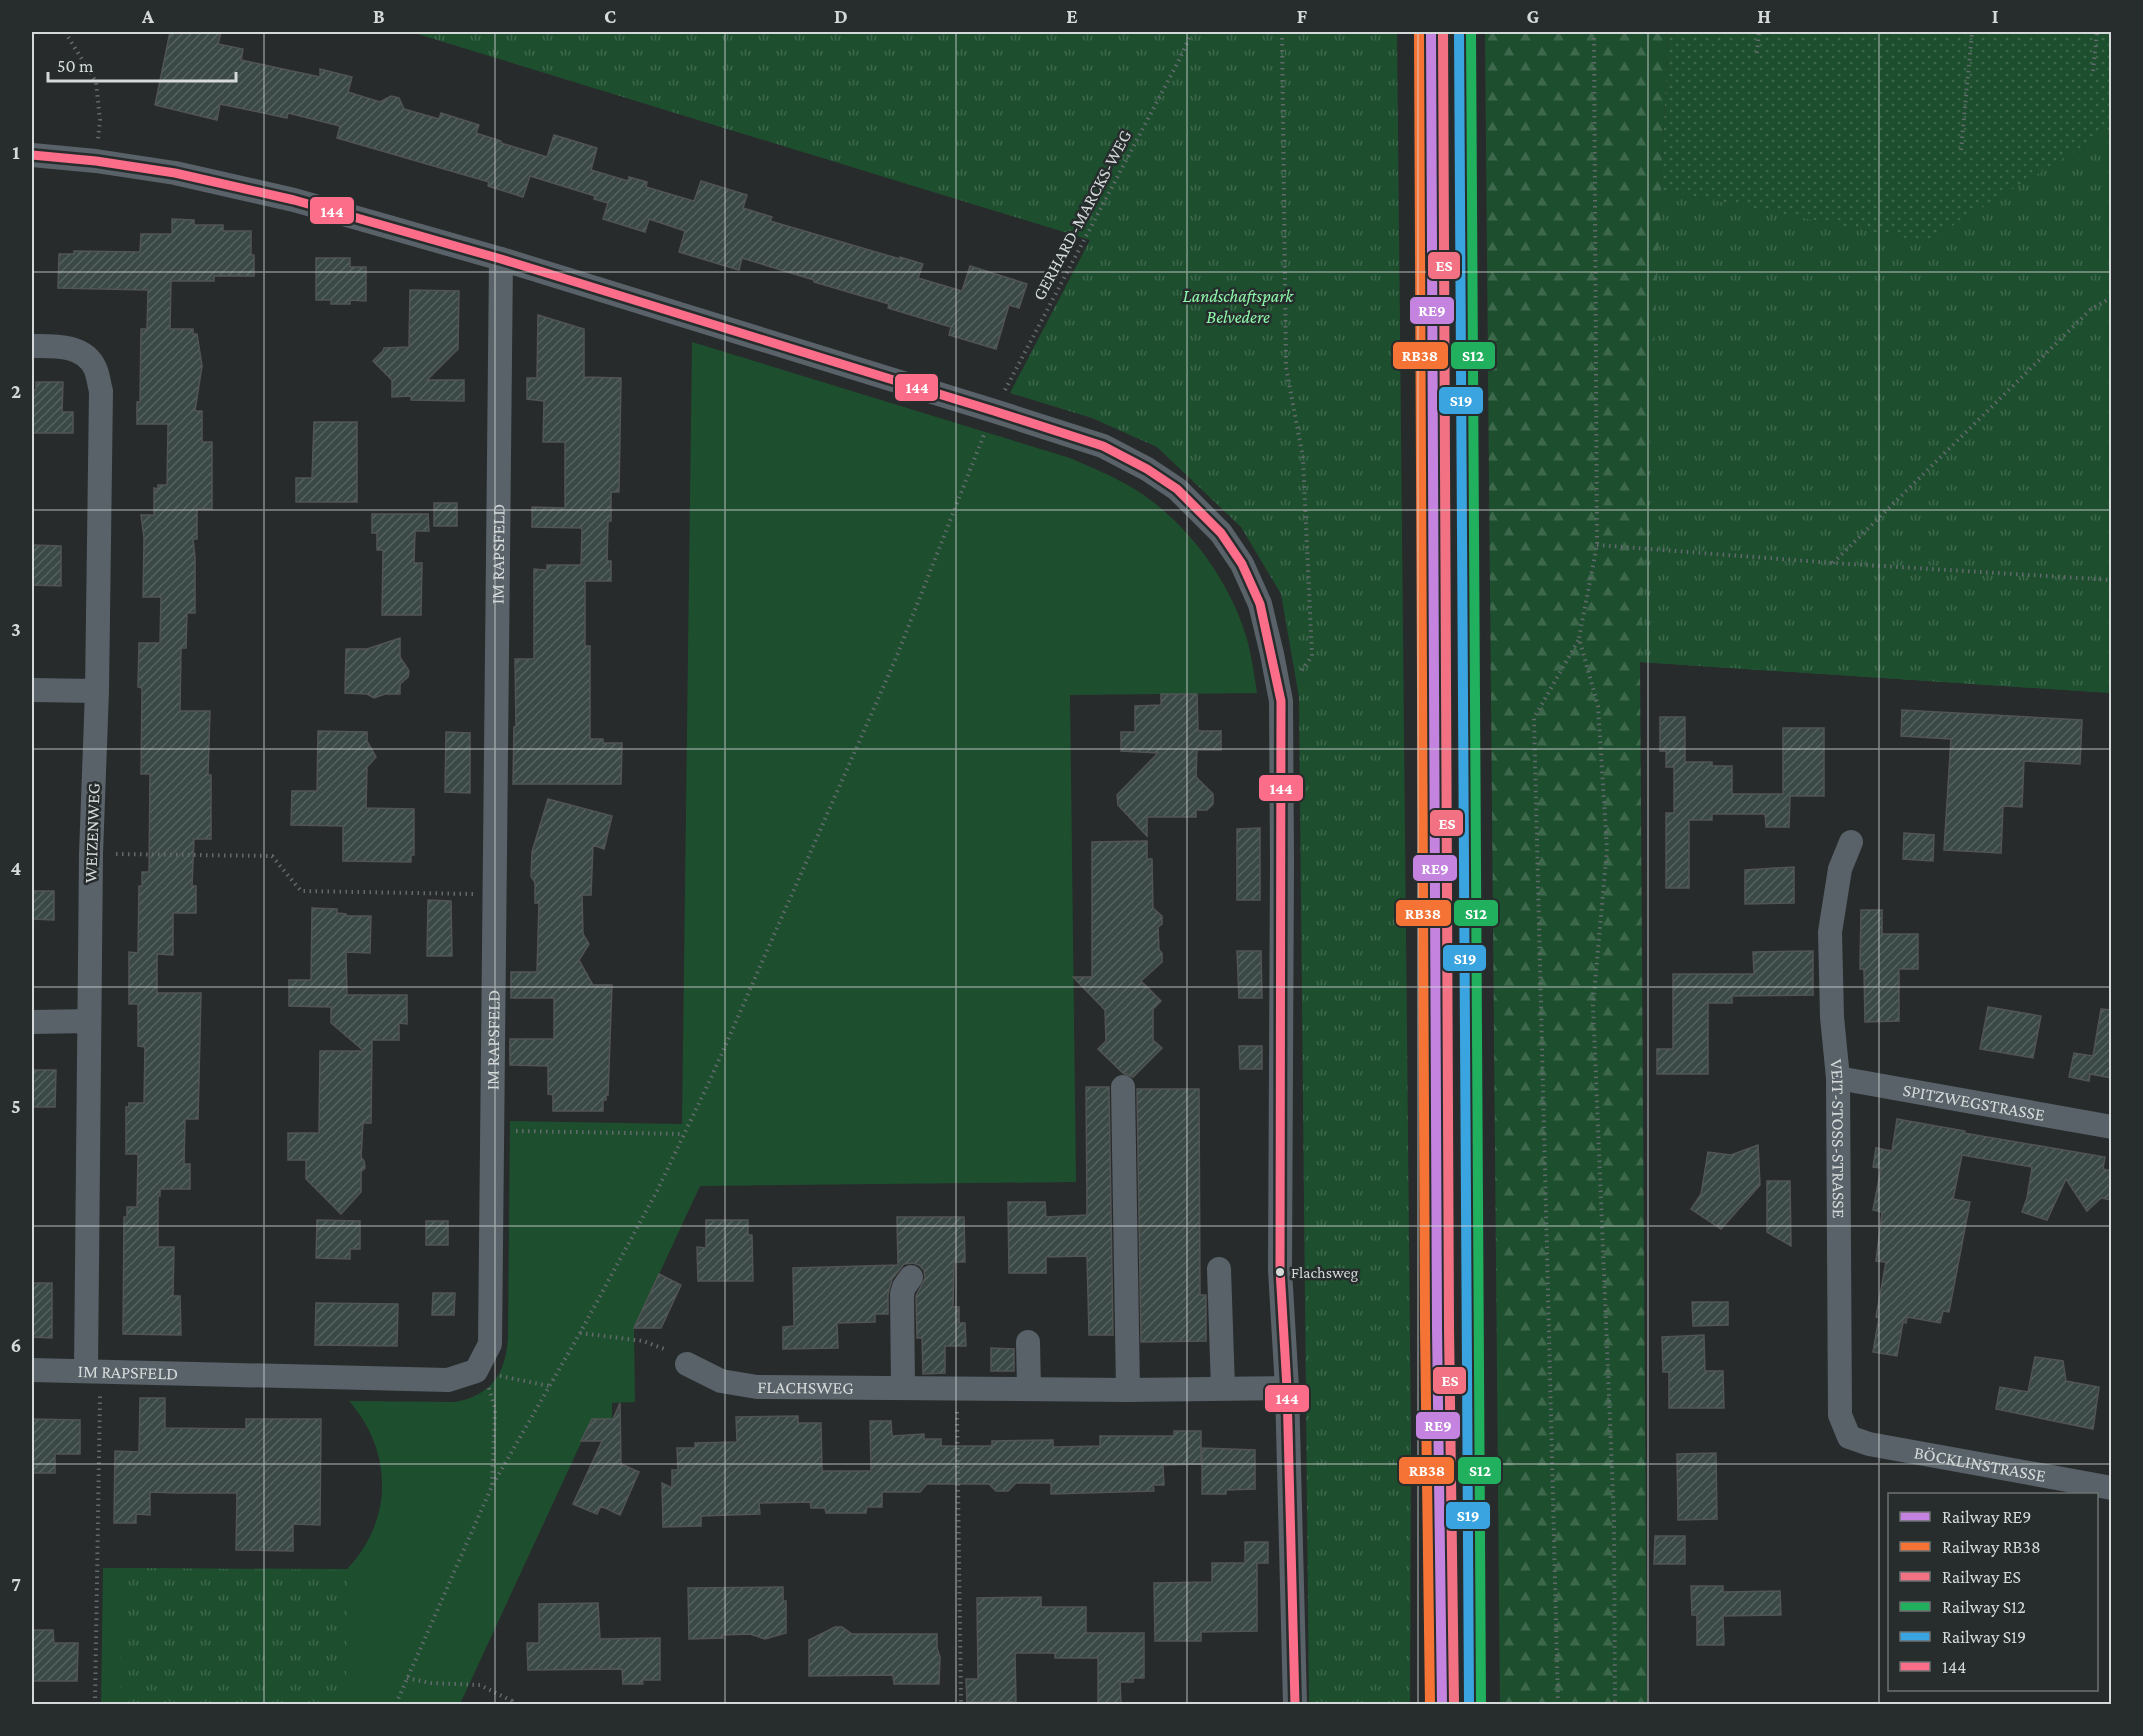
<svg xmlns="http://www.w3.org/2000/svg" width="2143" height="1736" font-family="'Crimson Pro',serif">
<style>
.grass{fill:#1d4f2e}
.forest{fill:url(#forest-firs)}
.park{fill:url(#park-tufts)}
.garden{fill:url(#garden-dots)}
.building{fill:url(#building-hatch);stroke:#525454;stroke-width:1.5}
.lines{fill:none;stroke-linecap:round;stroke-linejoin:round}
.path{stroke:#626a6d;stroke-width:4;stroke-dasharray:1.5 4.5;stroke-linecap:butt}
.minor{stroke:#586268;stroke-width:24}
.bus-1-casing{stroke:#272c2d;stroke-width:14}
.bus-1{stroke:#fb6d88;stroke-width:9}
.rail-1-casing{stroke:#272c2d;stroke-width:15}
.rail-2-casing{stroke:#272c2d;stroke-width:15}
.rail-3-casing{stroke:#272c2d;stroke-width:15}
.rail-4-casing{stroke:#272c2d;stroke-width:15}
.rail-5-casing{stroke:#272c2d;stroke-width:15}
.rail-1{stroke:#c483df;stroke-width:10}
.rail-2{stroke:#f57335;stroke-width:10}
.rail-3{stroke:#f27284;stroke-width:10}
.rail-4{stroke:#20b05e;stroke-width:10}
.rail-5{stroke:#3aa4e1;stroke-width:10}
.grid{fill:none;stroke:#d5d9d9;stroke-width:1.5;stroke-opacity:0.55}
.bus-dot{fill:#d5d9d9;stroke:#272c2d;stroke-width:2}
.labels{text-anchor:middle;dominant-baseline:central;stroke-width:5;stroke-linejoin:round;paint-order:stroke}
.bus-label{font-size:16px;fill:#d5d9d9;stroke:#272c2d;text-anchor:start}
.street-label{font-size:18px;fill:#d5d9d9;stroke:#272c2d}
.park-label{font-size:18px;font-style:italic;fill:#8df9aa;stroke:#272c2d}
.line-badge{stroke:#272c2d;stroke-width:2}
.badge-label{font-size:16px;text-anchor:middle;font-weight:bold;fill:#fff}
.neatline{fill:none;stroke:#d5d9d9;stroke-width:2}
.grid-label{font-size:20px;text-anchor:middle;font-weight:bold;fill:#d5d9d9}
</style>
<defs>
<pattern id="forest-firs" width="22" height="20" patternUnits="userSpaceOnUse" patternTransform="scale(1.5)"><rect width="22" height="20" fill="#1d4f2e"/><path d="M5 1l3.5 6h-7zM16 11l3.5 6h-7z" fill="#3d684c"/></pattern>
<pattern id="park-tufts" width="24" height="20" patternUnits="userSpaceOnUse" patternTransform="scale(1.5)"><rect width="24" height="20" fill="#1d4f2e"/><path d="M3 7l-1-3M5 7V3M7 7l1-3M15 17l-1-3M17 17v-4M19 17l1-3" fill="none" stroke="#3d684c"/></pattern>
<pattern id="garden-dots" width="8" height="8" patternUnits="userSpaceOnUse" patternTransform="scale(1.5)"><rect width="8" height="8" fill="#1d4f2e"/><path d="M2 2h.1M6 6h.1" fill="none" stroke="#3d684c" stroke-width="1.8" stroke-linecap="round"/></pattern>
<pattern id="building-hatch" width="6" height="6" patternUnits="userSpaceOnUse" patternTransform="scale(1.5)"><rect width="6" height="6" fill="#3a4846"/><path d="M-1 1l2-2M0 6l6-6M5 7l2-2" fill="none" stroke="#566260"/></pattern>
</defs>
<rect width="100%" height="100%" fill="#282b2c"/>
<!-- grass -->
<path class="grass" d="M692,342L1070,458C1093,468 1115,477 1136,490C1188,523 1230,581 1247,639C1252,657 1254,675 1257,693L1070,695L1076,1182L700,1186L634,1328L635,1402L612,1403V1419H592L460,1704H101L103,1568L347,1569C394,1520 393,1451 349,1401L455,1402C493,1395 506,1372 508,1337L510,1121L682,1124Z"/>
<!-- forest -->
<path class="forest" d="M1485,32H1668L1661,190L1926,242L2111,129V693L1640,662L1647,1704H1500Z"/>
<!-- park -->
<path class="park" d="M411,32H1397L1411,1441L1410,1704H1309L1299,697L1281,594L1241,527L1157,447L1092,418L1010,393L1090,240Z
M2111,129V693L1640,662L1661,190L1926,242Z
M121,1568L347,1570L346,1683L336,1704H120Z"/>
<!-- garden -->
<path class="garden" d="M1668,32H2111V129L1926,242L1661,190Z"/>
<!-- building -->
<path class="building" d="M170,32H221L218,44L243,49L241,60L320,77V69L352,77L348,92L380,102L391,96L399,98L404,109L439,119L441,113L479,125L476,133L501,141V143L547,157L554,135L597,148L591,170L628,181L629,177L647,182L646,187L690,200L694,201L701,181L747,195L743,208L772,217L770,221L900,259V257L923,264L918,278L962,291L970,266L1027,284L1019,308L1009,305L996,349L949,335L951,327L888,308L889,304L814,282V280L742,258L739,270L679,252L685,231L649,219L645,232L603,219L608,203L594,199L595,196L530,176L523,197L488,186L489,182L337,138L340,126L288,113L287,118L220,104L217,120L155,105Z
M172,219L194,220V225H223V231H251V255H254V276H214V281H171L170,329H193V334H197L202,366L195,411H202V442H212V509H197V539H193L195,557V613H187L186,648H181L180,711H210L208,775H211V839H194L192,886H196V913H173V955L157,954V993H201L198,1119H185L184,1164H190V1189H160V1196H158V1247H174L173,1296H180L181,1335L123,1334L124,1217H127V1207H137L138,1154H126V1107H129V1103H144L145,1047L138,1046V1004H129V952L138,953L139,886H142V872H149L150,774H141L142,688L138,687L139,643H160L161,597H143L144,538L141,515H154V488L158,489V485H167L168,424H137V402H140L141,329H147L148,290L58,288L59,254H74V251L140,252L141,234H172Z
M316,258H350V267H366V301L350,300V304H331V300H316Z
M410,290L459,291L458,349L427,380H464V401L411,400V396L392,397V380L373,361L383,351L384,348L409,347Z
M538,315L584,329V377L621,378L619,492H611V521H608L607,561H611V581H585V646H590V739H603V743H622L621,784H513L514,727L516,726L515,659H534V569L547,570V565H581L582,528L532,527V507L565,508V442H543L544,401L527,399V378H537Z
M36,382H63L62,412H73V433H32V390H36Z
M314,422H357V502H296V478H312Z
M434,503H457V526H434Z
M372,514H428L429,531H415L414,563H422L421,615H382L383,550H377V533H372Z
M32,545L61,546V586L32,585Z
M400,638V657L409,671L408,677L400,684V694H385L374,698L367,694L345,693L346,649H367Z
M1161,694H1197L1198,731H1221V750H1197L1196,777L1213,794V804L1207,810H1196V817H1147V836L1118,805L1117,795L1158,753L1121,751V732H1135V706L1161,705Z
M1902,710L2082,720L2080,764L2024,761L2022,807L2003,806L2001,853L1944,850L1951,739L1901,736Z
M1660,717H1685V762H1712V766H1732V794H1783V728H1824V796H1790L1789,827H1766L1765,814H1712V820H1689V888H1666V813H1674V767H1666V751H1660Z
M318,731L367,732V741L376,757L367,767L366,808L414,809V855H411V862L343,861V826L291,825L292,791H317Z
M446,732L470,733V793L445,792Z
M548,799L612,816L604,849L593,845L591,895H582L583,934L589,944L579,960L593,985H612L608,1095H606V1100H603V1111H553V1095L548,1094V1066L510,1065V1039H554V998H511V972H537L539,903H535V883L531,876L532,852Z
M1260,828V900H1237V829Z
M1904,833L1934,835L1933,861L1903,859Z
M1147,841V859H1152L1153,908L1162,916V924L1158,927L1159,950L1162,953V962L1141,981L1161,1001L1153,1009V1040L1162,1048L1133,1077L1123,1073L1098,1049L1106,1041L1105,1010L1073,977H1092V842Z
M1794,867V903L1745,904V870Z
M32,891H54V920L32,919Z
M428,900L451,901L452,956H427Z
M312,908L337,909V913L346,914L347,916H371L370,953L346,952L347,995H407V1024L399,1023V1040H372L371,1123H363L361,1157L364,1161L365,1168L361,1172V1192L341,1214L306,1179V1160H288V1133H319L320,1051H364L331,1023V1007L289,1006V980H311Z
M1861,910H1882V934H1918V969H1899V1021L1865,1022L1864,969H1860Z
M1237,951H1261L1262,998H1239Z
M1813,951V995L1732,996V1003H1708V1074H1657V1049H1673V974H1754L1753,952Z
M1988,1007L2041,1016L2033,1058L1980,1049Z
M2101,1009L2112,1010V1078L2090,1074L2089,1081L2069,1077L2074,1053L2093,1056Z
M1239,1046H1262V1069H1240Z
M32,1070H56L55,1107H32Z
M1086,1087H1109L1113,1335H1089L1087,1256L1046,1257V1273H1009L1008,1202H1045L1046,1217L1087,1215Z
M1137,1089H1199L1200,1295H1206V1341L1141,1342Z
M1897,1119L1965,1131L1964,1133L2105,1157L2103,1169L2112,1171V1200L2101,1198L2087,1211L2066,1179L2047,1220L2022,1212L2027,1198L2032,1167L1962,1155L1953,1199L1970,1202L1949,1312L1943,1311L1940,1323L1907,1317L1906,1323L1903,1322L1897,1356L1873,1352L1879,1318L1876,1317L1886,1262L1876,1261L1882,1212L1873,1210L1881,1168L1873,1167L1876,1148L1892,1151Z
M1758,1145L1760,1185L1721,1229L1691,1209L1701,1194L1708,1152L1731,1155Z
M1767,1181H1790L1791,1246L1767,1232Z
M897,1217H964L965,1262H954L953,1307H959V1323H965L966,1346H945V1373L923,1374L922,1338H917L916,1296L925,1278L924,1270L919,1265L913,1263L904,1264L892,1279L888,1294V1314H875V1322L837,1323L838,1348L783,1349V1327L794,1326L793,1268L898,1265Z
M317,1220L360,1221V1249H350V1259L316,1258Z
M706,1220H748V1235H752L753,1281H698L697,1247L706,1248Z
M426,1221H448V1245H426Z
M659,1274L681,1285L661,1328H634Z
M32,1283H52V1338L32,1337Z
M433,1293H455L454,1315H432Z
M1692,1302H1728V1325L1693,1326Z
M316,1303L398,1304L397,1346L315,1345Z
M1704,1335L1705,1371H1723L1724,1408H1669V1372H1663L1662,1337Z
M991,1348L1014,1349V1371H991Z
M2035,1357L2063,1361L2066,1381L2099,1387L2093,1429L1996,1409L2000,1387L2028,1392Z
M140,1398H165V1428L246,1429V1419H321L320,1525L293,1524V1551L236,1550L237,1493H177L150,1492V1515L136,1514V1523H114L115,1451L139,1452Z
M620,1403L621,1464L639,1472L620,1515L601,1506L597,1514L573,1504L602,1441H581L592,1419H613Z
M798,1416V1423H821L822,1471H871L870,1421H891L892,1436L924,1434V1439H941V1446H992V1441L1053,1440V1447L1100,1446V1436H1174V1431H1201V1464L1163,1465L1164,1485H1153L1154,1491L1051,1494V1483H1016L1008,1491H996L989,1484H927L920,1492H882V1507H867L866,1513H826L825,1508H811L810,1502L759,1503L760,1514L701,1516V1526L663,1527L662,1483L672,1488V1470H678L677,1448H695V1443L737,1442L736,1417Z
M32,1419L80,1420V1454H55V1473H32Z
M1202,1448L1255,1450V1489L1226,1490V1494H1202Z
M1716,1453L1717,1519L1678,1520L1677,1454Z
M1655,1536H1685V1564H1654Z
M1245,1542H1268V1563H1257V1631L1201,1632V1641H1155L1154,1583L1212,1582V1563H1245Z
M1691,1586H1723V1592L1780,1591L1781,1615L1723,1616L1724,1645H1697V1615H1692Z
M783,1587V1601H786V1633L765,1639L750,1634L722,1635L723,1638L689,1639L688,1588Z
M1041,1597V1607H1086V1633H1144V1678H1133V1682H1120L1121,1704H1098V1658H1055V1653H1015L1016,1702H967L966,1679H978L977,1598Z
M598,1603L600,1639L660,1638V1680H642L643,1684H623L622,1669L528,1670L527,1643H539V1604Z
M835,1627H842L852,1634H937V1648L940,1657L939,1684H894L893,1675L809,1676V1640Z
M32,1630H53L54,1643H78L77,1681H32Z"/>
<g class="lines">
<!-- path -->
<path class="path" d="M65,32L96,82L100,120L98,139
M1282,32L1286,367L1303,458L1312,656L1300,673
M1594,32L1597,545L1579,638L1598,706L1607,849L1593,1005L1614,1519L1615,1704
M1757,53L1759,32
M2093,71L2097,32
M1961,150L1972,32
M1005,390L1179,60L1192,32
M1597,545L1833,563L2112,580
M1833,563L2090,310L2112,297
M116,854L272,856L301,891L473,894
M516,1131L684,1134
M580,1333L643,1341L667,1350
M500,1376L549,1386
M489,1388L495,1409L492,1485
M957,1412L961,1704
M407,1678L431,1683L480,1685L512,1701V1704
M95,1704L100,1395
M396,1704L492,1486L580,1333L657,1191L711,1078L896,658L985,432
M1558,1704L1534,718L1579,639"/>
<!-- minor -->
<g class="minor">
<path d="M32,155L96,161L175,173L294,200L501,259L994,411L1103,446L1147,469L1177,489L1221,533L1242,564L1260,604L1272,654L1281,701L1282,861L1280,1270L1287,1388L1295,1704"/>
<path d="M32,346C54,346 84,344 95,368C98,374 99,384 101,391L97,691L91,854L86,1370"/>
<path d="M32,690L97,691"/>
<path id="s1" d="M1851,842L1840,869L1830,932L1832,1017L1838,1078L1840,1415L1849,1437L1869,1444L2112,1488"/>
<path d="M32,1022L89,1021"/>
<path id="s2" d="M1838,1078L2112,1127"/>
<path d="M1123,1087L1128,1390"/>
<path d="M1219,1269L1223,1388"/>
<path d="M1028,1342L1029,1388"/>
<path id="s3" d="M687,1364L721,1381L757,1387L1128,1390L1287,1388"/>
<path id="s4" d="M32,1370L448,1380L476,1371L490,1344L501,259"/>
<path d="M903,1387L902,1294L904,1287L911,1277"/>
</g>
<defs>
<path id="bus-1" d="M32,155L96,161L175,173L294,200L501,259L994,411L1103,446L1147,469L1177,489L1221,533L1242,564L1260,604L1281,701L1280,1270L1287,1388L1295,1704"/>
</defs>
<!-- bus-1 casing -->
<use href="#bus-1" class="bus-1-casing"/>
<!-- bus-1 -->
<use href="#bus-1" class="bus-1"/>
<defs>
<path id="rail-1" d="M1431,32L1437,1328L1442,1704"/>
<path id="rail-2" d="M1419,32L1425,1328L1430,1704"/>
<path id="rail-3" d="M1443,32L1449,1328L1454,1704"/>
<path id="rail-4" d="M1471,32L1481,1704"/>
<path id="rail-5" d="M1459,32L1469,1704"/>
</defs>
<!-- rail-1 casing -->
<use href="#rail-1" class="rail-1-casing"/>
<!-- rail-2 casing -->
<use href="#rail-2" class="rail-2-casing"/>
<!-- rail-3 casing -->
<use href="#rail-3" class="rail-3-casing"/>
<!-- rail-4 casing -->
<use href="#rail-4" class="rail-4-casing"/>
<!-- rail-5 casing -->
<use href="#rail-5" class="rail-5-casing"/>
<!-- rail-1 -->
<use href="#rail-1" class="rail-1"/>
<!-- rail-2 -->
<use href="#rail-2" class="rail-2"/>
<!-- rail-3 -->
<use href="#rail-3" class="rail-3"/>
<!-- rail-4 -->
<use href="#rail-4" class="rail-4"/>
<!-- rail-5 -->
<use href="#rail-5" class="rail-5"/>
</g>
<!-- grid -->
<path class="grid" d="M264,32V1704M495,32V1704M725,32V1704M956,32V1704M1187,32V1704M1418,32V1704M1648,32V1704M1879,32V1704M32,272H2112M32,510H2112M32,749H2112M32,987H2112M32,1226H2112M32,1464H2112"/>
<!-- markers -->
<circle class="bus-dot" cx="1280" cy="1272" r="5"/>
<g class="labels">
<!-- bus labels -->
<g class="bus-label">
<text x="1291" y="1272">Flachsweg</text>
</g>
<!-- street labels -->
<g class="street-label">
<text transform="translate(1082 215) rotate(-62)">GERHARD-MARCKS-WEG</text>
<text stroke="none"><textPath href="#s4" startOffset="1266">IM RAPSFELD</textPath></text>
<text transform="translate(92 833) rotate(-88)">WEIZENWEG</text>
<text stroke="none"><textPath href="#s4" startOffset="780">IM RAPSFELD</textPath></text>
<text stroke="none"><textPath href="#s2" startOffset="138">SPITZWEGSTRASSE</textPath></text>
<text stroke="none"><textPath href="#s1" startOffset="300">VEIT-STOSS-STRASSE</textPath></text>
<text stroke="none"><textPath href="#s4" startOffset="96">IM RAPSFELD</textPath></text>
<text stroke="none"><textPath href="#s3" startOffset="123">FLACHSWEG</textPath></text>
<text stroke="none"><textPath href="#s1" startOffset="734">BÖCKLINSTRASSE</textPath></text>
</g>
<!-- park labels -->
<g class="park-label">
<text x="1238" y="296">Landschaftspark<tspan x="1238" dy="21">Belvedere</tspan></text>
</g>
</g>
<g class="line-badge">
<rect x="309" y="196" width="46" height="29" rx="6" fill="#fb6d88"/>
<rect x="1427" y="251" width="34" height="29" rx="6" fill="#f27284"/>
<rect x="1409" y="296" width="46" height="29" rx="6" fill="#c483df"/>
<rect x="1450" y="341" width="46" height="29" rx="6" fill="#20b05e"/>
<rect x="1392" y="341" width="57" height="29" rx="6" fill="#f57335"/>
<rect x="894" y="373" width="45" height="29" rx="6" fill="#fb6d88"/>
<rect x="1438" y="386" width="46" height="29" rx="6" fill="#3aa4e1"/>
<rect x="1258" y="774" width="46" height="28" rx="6" fill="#fb6d88"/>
<rect x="1429" y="809" width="35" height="28" rx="6" fill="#f27284"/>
<rect x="1412" y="854" width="46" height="28" rx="6" fill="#c483df"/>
<rect x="1453" y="899" width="46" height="28" rx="6" fill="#20b05e"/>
<rect x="1395" y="899" width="57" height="28" rx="6" fill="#f57335"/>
<rect x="1442" y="944" width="45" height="28" rx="6" fill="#3aa4e1"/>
<rect x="1432" y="1366" width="35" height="29" rx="6" fill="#f27284"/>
<rect x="1264" y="1384" width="46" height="29" rx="6" fill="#fb6d88"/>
<rect x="1415" y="1411" width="46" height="29" rx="6" fill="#c483df"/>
<rect x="1457" y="1456" width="45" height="29" rx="6" fill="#20b05e"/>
<rect x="1398" y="1456" width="57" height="29" rx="6" fill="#f57335"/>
<rect x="1445" y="1501" width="46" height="29" rx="6" fill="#3aa4e1"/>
</g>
<g class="badge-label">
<text x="332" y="217">144</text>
<text x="1444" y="271">ES</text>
<text x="1432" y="316">RE9</text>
<text x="1473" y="361">S12</text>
<text x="1420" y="361">RB38</text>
<text x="917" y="393">144</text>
<text x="1461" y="406">S19</text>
<text x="1281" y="794">144</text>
<text x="1447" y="829">ES</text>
<text x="1435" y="874">RE9</text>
<text x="1476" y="919">S12</text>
<text x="1423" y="919">RB38</text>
<text x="1465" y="964">S19</text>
<text x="1450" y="1386">ES</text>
<text x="1287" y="1404">144</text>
<text x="1438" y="1431">RE9</text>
<text x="1480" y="1476">S12</text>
<text x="1427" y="1476">RB38</text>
<text x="1468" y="1521">S19</text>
</g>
<!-- border -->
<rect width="2143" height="1736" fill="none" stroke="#272c2d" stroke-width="66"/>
<!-- legend -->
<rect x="1888" y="1493" width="210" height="198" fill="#272c2d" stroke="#6d7172" stroke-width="1.5"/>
<rect x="1900" y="1512" width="30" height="9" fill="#c483df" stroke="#6d7172" stroke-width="1.5"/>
<text x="1942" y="1523" font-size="18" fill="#d5d9d9">Railway RE9</text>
<rect x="1900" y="1542" width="30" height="9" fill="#f57335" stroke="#6d7172" stroke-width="1.5"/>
<text x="1942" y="1553" font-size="18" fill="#d5d9d9">Railway RB38</text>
<rect x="1900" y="1572" width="30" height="9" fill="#f27284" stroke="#6d7172" stroke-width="1.5"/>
<text x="1942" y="1583" font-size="18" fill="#d5d9d9">Railway ES</text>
<rect x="1900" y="1602" width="30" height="9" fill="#20b05e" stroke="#6d7172" stroke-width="1.5"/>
<text x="1942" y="1613" font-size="18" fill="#d5d9d9">Railway S12</text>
<rect x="1900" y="1632" width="30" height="9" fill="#3aa4e1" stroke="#6d7172" stroke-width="1.5"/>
<text x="1942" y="1643" font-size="18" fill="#d5d9d9">Railway S19</text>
<rect x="1900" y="1662" width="30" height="9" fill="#fb6d88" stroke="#6d7172" stroke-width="1.5"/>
<text x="1942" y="1673" font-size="18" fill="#d5d9d9">144</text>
<!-- scale -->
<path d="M48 72v9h188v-9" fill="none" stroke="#d5d9d9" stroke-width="3"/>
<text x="57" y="72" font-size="18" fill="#d5d9d9" stroke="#272c2d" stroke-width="4.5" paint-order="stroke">50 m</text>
<rect x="33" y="33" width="2077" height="1670" class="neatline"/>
<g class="grid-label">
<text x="148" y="23">A</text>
<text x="379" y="23">B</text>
<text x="610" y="23">C</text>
<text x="841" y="23">D</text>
<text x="1072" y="23">E</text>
<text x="1302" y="23">F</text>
<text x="1533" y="23">G</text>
<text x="1764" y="23">H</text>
<text x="1995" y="23">I</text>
<text x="16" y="159">1</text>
<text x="16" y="398">2</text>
<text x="16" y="636">3</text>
<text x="16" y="875">4</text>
<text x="16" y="1113">5</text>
<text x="16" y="1352">6</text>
<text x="16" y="1591">7</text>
</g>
</svg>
